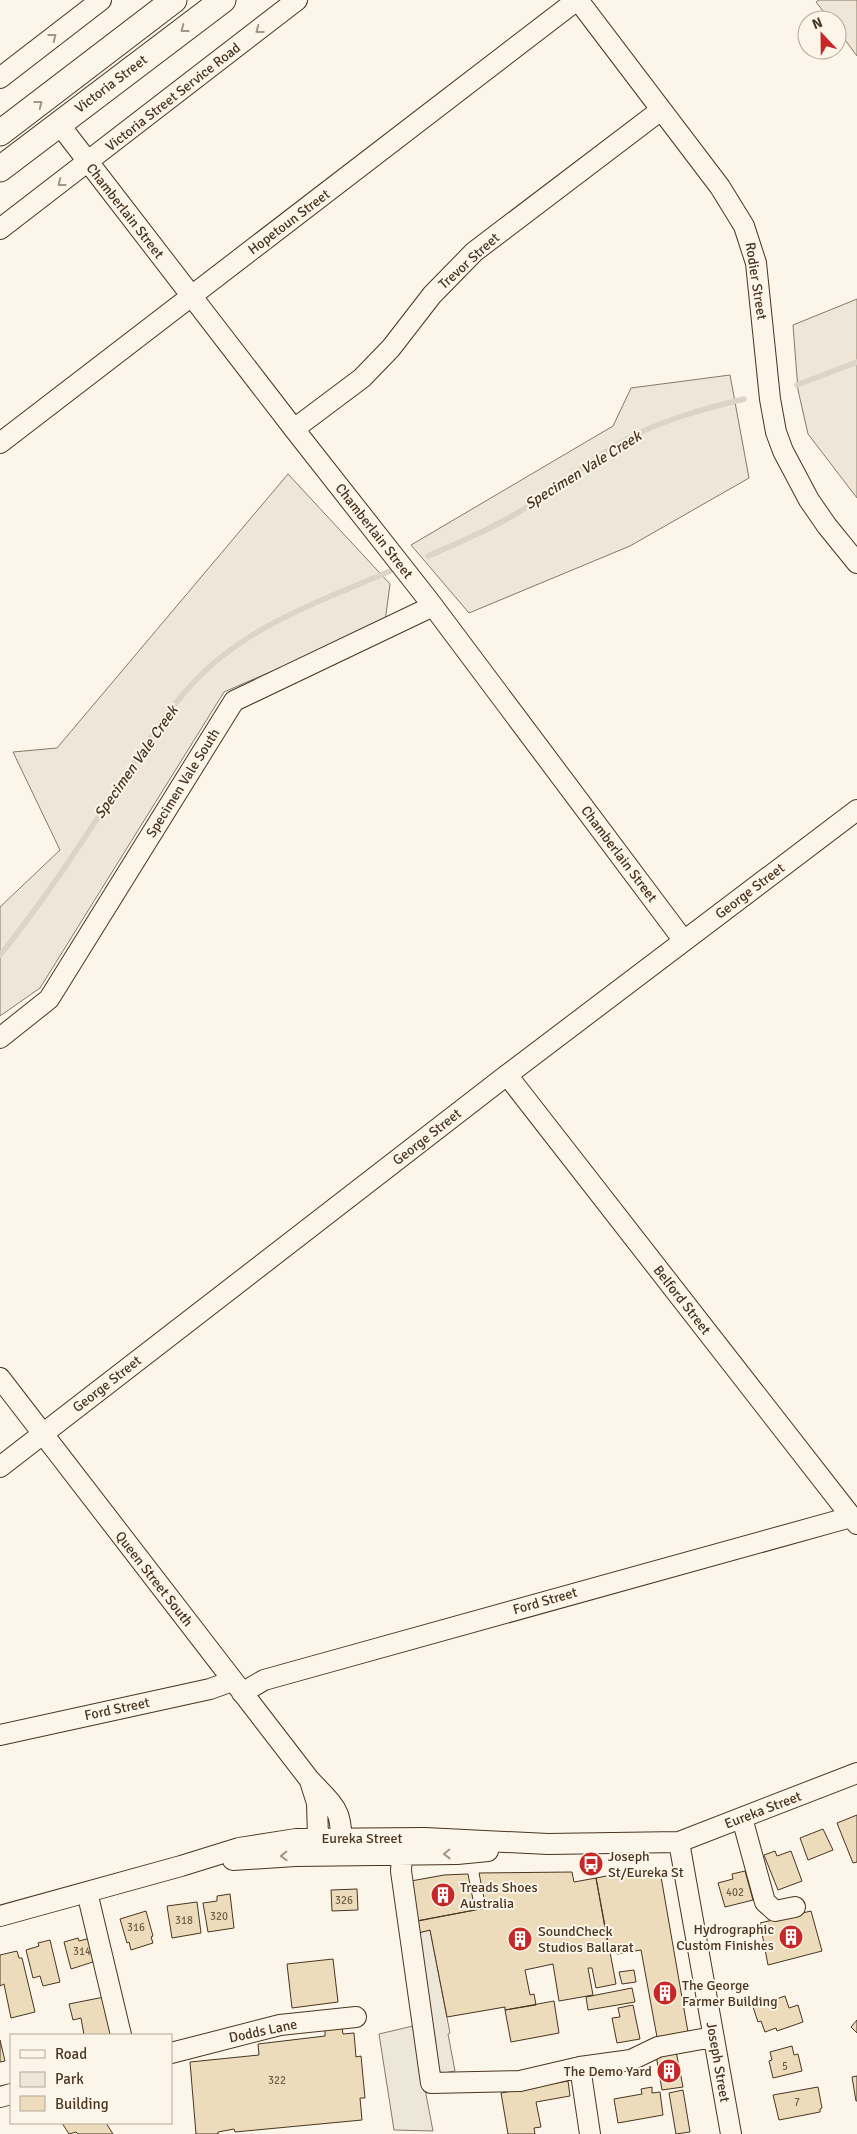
<svg xmlns="http://www.w3.org/2000/svg" width="857" height="2134" font-family="Signika,sans-serif">
<style>
.green{fill:#ede6d9;stroke:#887966}
.parking{fill:#ede7d9;stroke:#887966}
.lines{fill:none;stroke-linecap:round;stroke-linejoin:round}
.stream{stroke:#dcd4c6;stroke-width:5.5}
.building{fill:#ecdcbc;stroke:#4a3520}
.minor-casing{stroke:#4a3520;stroke-width:22}
.major-casing{stroke:#4a3520;stroke-width:27}
.minor{stroke:#fbf6e9;stroke-width:20}
.major{stroke:#fbf6e9;stroke-width:25}
.oneway{stroke:#a29684}
.labels{text-anchor:middle;dominant-baseline:central;stroke-width:4;stroke-linejoin:round;paint-order:stroke}
.number-label{font-size:11px;fill:#725f47}
.street-label{font-size:14px;fill:#4a3520;stroke:#fbf6e9}
.poi-label{font-size:14px;fill:#4a3520;stroke:#fbf6e9;text-anchor:start}
.water-label{font-size:15px;font-style:italic;fill:#4a3520;stroke:#fbf6e9}
</style>
<rect width="100%" height="100%" fill="#fbf6e9"/>
<!-- green -->
<path class="green" d="M819,0H857V56L837,29V20H830L816,2Z
M857,299V498L808,434L798,390L793,325Z
M730,375L749,478L630,546L469,613L411,545L613,426L631,388Z
M288,474L390,584L385,622L224,692L40,988L0,1016V907L60,850L13,752L57,748Z"/>
<!-- parking -->
<path class="parking" d="M430,1930L450,2033L448,2034L455,2071L439,2074L418,1933Z
M413,2026L433,2131L394,2130L379,2034Z"/>
<g class="lines">
<!-- stream -->
<path class="stream" d="M797,385L857,362
M428,556C462,541 496,527 527,507C561,486 590,459 625,440C662,420 703,409 744,399
M0,955C44,901 82,842 120,784C146,745 170,704 204,672C256,622 326,599 390,571"/>
</g>
<!-- building -->
<path class="building" d="M857,1815V1862L853,1863L837,1823Z
M823,1829L833,1850L808,1860L800,1838Z
M775,1851L777,1856L791,1851L802,1881L778,1890L764,1855Z
M632,1871H660L688,2032L657,2037L641,1950L617,1954L615,1944L608,1945L596,1878Z
M745,1871L753,1900L725,1907L718,1883L733,1879L732,1874Z
M572,1872L574,1882L596,1878L616,1984L596,1988L592,1968H588L593,1995L559,2001L553,1964L525,1970L530,1995L534,1994L536,2005L505,2010V2007L447,2017L430,1930L418,1933L416,1921L486,1908L479,1873Z
M468,1874L475,1910L418,1921L411,1881L444,1875Z
M357,1889L358,1910L332,1911L331,1890Z
M230,1894L234,1928L208,1932L203,1903L217,1901V1896Z
M197,1902L201,1933L172,1938L167,1906Z
M146,1911L153,1936L151,1937L153,1943L131,1950L129,1942L127,1943L120,1919Z
M811,1911L822,1951L768,1965L760,1923Z
M94,1937L99,1960L71,1969L64,1942L78,1938L79,1941Z
M50,1940L60,1982L43,1986L40,1976L33,1978L26,1950L39,1946L38,1943Z
M17,1951L19,1958H22L35,2012L11,2018L4,1984L0,1986V1955Z
M333,1959L338,2002L292,2008L287,1964Z
M634,1970L636,1982L622,1984L619,1972Z
M632,1988L635,2002L588,2010L586,1997Z
M785,1996L789,2008L798,2005L803,2022L777,2031L776,2028L765,2032L761,2021L758,2022L753,2007Z
M104,1997L112,2035H84L81,2018L73,2020L69,2004Z
M554,2001L559,2033L511,2042L505,2010Z
M633,2005L640,2039L617,2043L612,2018L620,2017L618,2008Z
M857,2020V2033L851,2027Z
M342,2027L343,2034L354,2033L356,2057L361,2056L365,2098H360L362,2120L235,2132L234,2129L218,2132V2134H196L190,2062L259,2055L258,2044L325,2036V2029Z
M0,2040L5,2061L0,2062Z
M792,2046L794,2055L798,2054L802,2071L773,2078L769,2061L772,2060L770,2052Z
M676,2051L683,2087L662,2090L656,2055Z
M857,2076V2101H856L852,2077Z
M568,2081L570,2096L536,2102L541,2127L534,2128L535,2134H508L501,2093Z
M652,2087V2093L660,2092L663,2115L618,2123L614,2099L642,2094L641,2089Z
M818,2087L822,2108L820,2109V2112L779,2120L773,2095Z
M683,2090L690,2132L676,2134L669,2093Z
M60,2123H106L113,2134H78L76,2132L69,2134L62,2123Z"/>
<g class="lines">
<defs>
<path id="minor" d="M578,0L720,187L744,226L756,263L770,399L776,432L783,451L809,500L827,526L857,563
M0,78L101,0
M59,124L294,429L430,602L684,941
M0,229L297,0
M294,429L362,378L391,348L432,295L474,252L661,110
M0,443L577,0
M0,1038L49,999L234,701L433,606
M507,1075L857,1524
M0,1378L309,1779C340,1812 341,1808 342,1855
M0,1467L507,1075L857,810
M242,1693L264,1680L851,1517
M0,1735L210,1689L232,1681
M310,1781L317,1803L318,1838L329,1845
M742,1818L765,1902L775,1911L795,1907
M679,1842L731,2134
M402,1854L401,1871L431,2083L520,2081L580,2067L631,2060L658,2047L713,2037
M233,1860L295,1856L457,1854L488,1851
M87,1892L121,2035
M0,1916L181,1866L239,1848L296,1839L425,1838L548,1844L679,1842L857,1773
M171,2053L280,2025L356,2017
M580,2067L590,2134
M0,2097L11,2094"/>
<path id="major" d="M0,133L174,0
M0,169L223,0"/>
</defs>
<!-- minor casing -->
<use href="#minor" class="minor-casing"/>
<!-- major casing -->
<use href="#major" class="major-casing"/>
<!-- minor -->
<use href="#minor" class="minor"/>
<!-- major -->
<use href="#major" class="major"/>
</g>
<!-- one-way arrows -->
<defs><path id="oneway-chevron" d="M-2-3.5L2.5 0L-2 3.5" fill="none" stroke-width="1.6" stroke-linecap="round" stroke-linejoin="round" transform="scale(1.25)"/></defs>
<g class="oneway">
<use href="#oneway-chevron" transform="translate(184 29) rotate(143)"/>
<use href="#oneway-chevron" transform="translate(259 30) rotate(142)"/>
<use href="#oneway-chevron" transform="translate(53 37) rotate(-38)"/>
<use href="#oneway-chevron" transform="translate(39 104) rotate(-38)"/>
<use href="#oneway-chevron" transform="translate(61 183) rotate(143)"/>
<use href="#oneway-chevron" transform="translate(447 1854) rotate(179)"/>
<use href="#oneway-chevron" transform="translate(284 1856) rotate(178)"/>
</g>
<!-- icons -->
<defs>
<symbol id="bus-disc" viewBox="-11 -11 22 22"><circle r="9.5" fill="#c62828" stroke="#fbf6e9"/><path d="M-5-6H5V4H4V6H2V4H-2V6H-4V4H-5ZM-3.5-4V0h7V-4ZM-3.5 1.2v1.5H-2V1.2ZM2 1.2v1.5H3.5V1.2Z" fill="#fff"/></symbol>
<symbol id="building-disc" viewBox="-11 -11 22 22"><circle r="9.5" fill="#c62828" stroke="#fbf6e9"/><path d="M-4-6H4V6H1V3H-1V6H-4ZM-2.5-4.3h1.7v1.8h-1.7ZM.8-4.3h1.7v1.8H.8ZM-2.5-1h1.7V.8h-1.7ZM.8-1h1.7V.8H.8Z" fill="#fff"/></symbol>
</defs>
<g fill-rule="evenodd">
<use href="#bus-disc" x="577" y="1850" width="28" height="28"/>
<use href="#building-disc" x="429" y="1881" width="28" height="28"/>
<use href="#building-disc" x="777" y="1923" width="28" height="28"/>
<use href="#building-disc" x="506" y="1925" width="28" height="28"/>
<use href="#building-disc" x="651" y="1979" width="28" height="28"/>
<use href="#building-disc" x="655" y="2057" width="28" height="28"/>
</g>
<g class="labels">
<!-- number labels -->
<g class="number-label">
<text x="735" y="1892">402</text>
<text x="344" y="1900">326</text>
<text x="219" y="1916">320</text>
<text x="184" y="1920">318</text>
<text x="136" y="1927">316</text>
<text x="82" y="1951">314</text>
<text x="785" y="2066">5</text>
<text x="277" y="2080">322</text>
<text x="797" y="2102">7</text>
</g>
<!-- street labels -->
<g class="street-label">
<text transform="translate(111 84) rotate(-37)">Victoria Street</text>
<text transform="translate(173 97) rotate(-38)">Victoria Street Service Road</text>
<text transform="translate(125 211) rotate(52)">Chamberlain Street</text>
<text transform="translate(289 222) rotate(-37)">Hopetoun Street</text>
<text transform="translate(469 261) rotate(-42)">Trevor Street</text>
<text transform="translate(756 281) rotate(81)">Rodier Street</text>
<text transform="translate(374 531) rotate(52)">Chamberlain Street</text>
<text transform="translate(183 783) rotate(-58)">Specimen Vale South</text>
<text transform="translate(619 854) rotate(53)">Chamberlain Street</text>
<text transform="translate(750 891) rotate(-37)">George Street</text>
<text transform="translate(427 1137) rotate(-38)">George Street</text>
<text transform="translate(682 1300) rotate(52)">Belford Street</text>
<text transform="translate(107 1384) rotate(-38)">George Street</text>
<text transform="translate(154 1579) rotate(52)">Queen Street South</text>
<text transform="translate(545 1601) rotate(-16)">Ford Street</text>
<text transform="translate(117 1709) rotate(-12)">Ford Street</text>
<text transform="translate(763 1810) rotate(-21)">Eureka Street</text>
<text x="362" y="1838">Eureka Street</text>
<text transform="translate(263 2031) rotate(-12)">Dodds Lane</text>
<text transform="translate(718 2062) rotate(80)">Joseph Street</text>
</g>
<!-- poi labels -->
<g class="poi-label">
<text x="608" y="1856">Joseph<tspan x="608" dy="16">St/Eureka St</tspan></text>
<text x="460" y="1887">Treads Shoes<tspan x="460" dy="16">Australia</tspan></text>
<text x="774" y="1929" text-anchor="end">Hydrographic<tspan x="774" dy="16">Custom Finishes</tspan></text>
<text x="538" y="1931">SoundCheck<tspan x="538" dy="16">Studios Ballarat</tspan></text>
<text x="682" y="1985">The George<tspan x="682" dy="16">Farmer Building</tspan></text>
<text x="652" y="2071" text-anchor="end">The Demo Yard</text>
</g>
<!-- water labels -->
<g class="water-label">
<text transform="translate(583 470) rotate(-32)">Specimen Vale Creek</text>
<text transform="translate(136 762) rotate(-55)">Specimen Vale Creek</text>
</g>
</g>
<!-- legend -->
<rect x="10" y="2034" width="162" height="90" fill="#fbf6e9" stroke="#b4a999"/>
<rect x="20" y="2050" width="25" height="8" fill="#fbf6e9" stroke="#b4a999"/>
<text x="55" y="2059" font-size="15" fill="#4a3520">Road</text>
<rect x="20" y="2072" width="25" height="15" fill="#ede6d9" stroke="#b4a999"/>
<text x="55" y="2084" font-size="15" fill="#4a3520">Park</text>
<rect x="20" y="2096" width="25" height="15" fill="#ecdcbc" stroke="#b4a999"/>
<text x="55" y="2109" font-size="15" fill="#4a3520">Building</text>
<!-- north arrow -->
<g transform="translate(822 35) rotate(338)"><circle r="24" fill="#fbf6e9" stroke="#b4a999"/>
<path d="M0-4L9 19L0 12L-9 19Z" fill="#c62828"/>
<text y="-8" font-size="14" font-weight="bold" text-anchor="middle" fill="#4a3520">N</text>
</g>
</svg>
